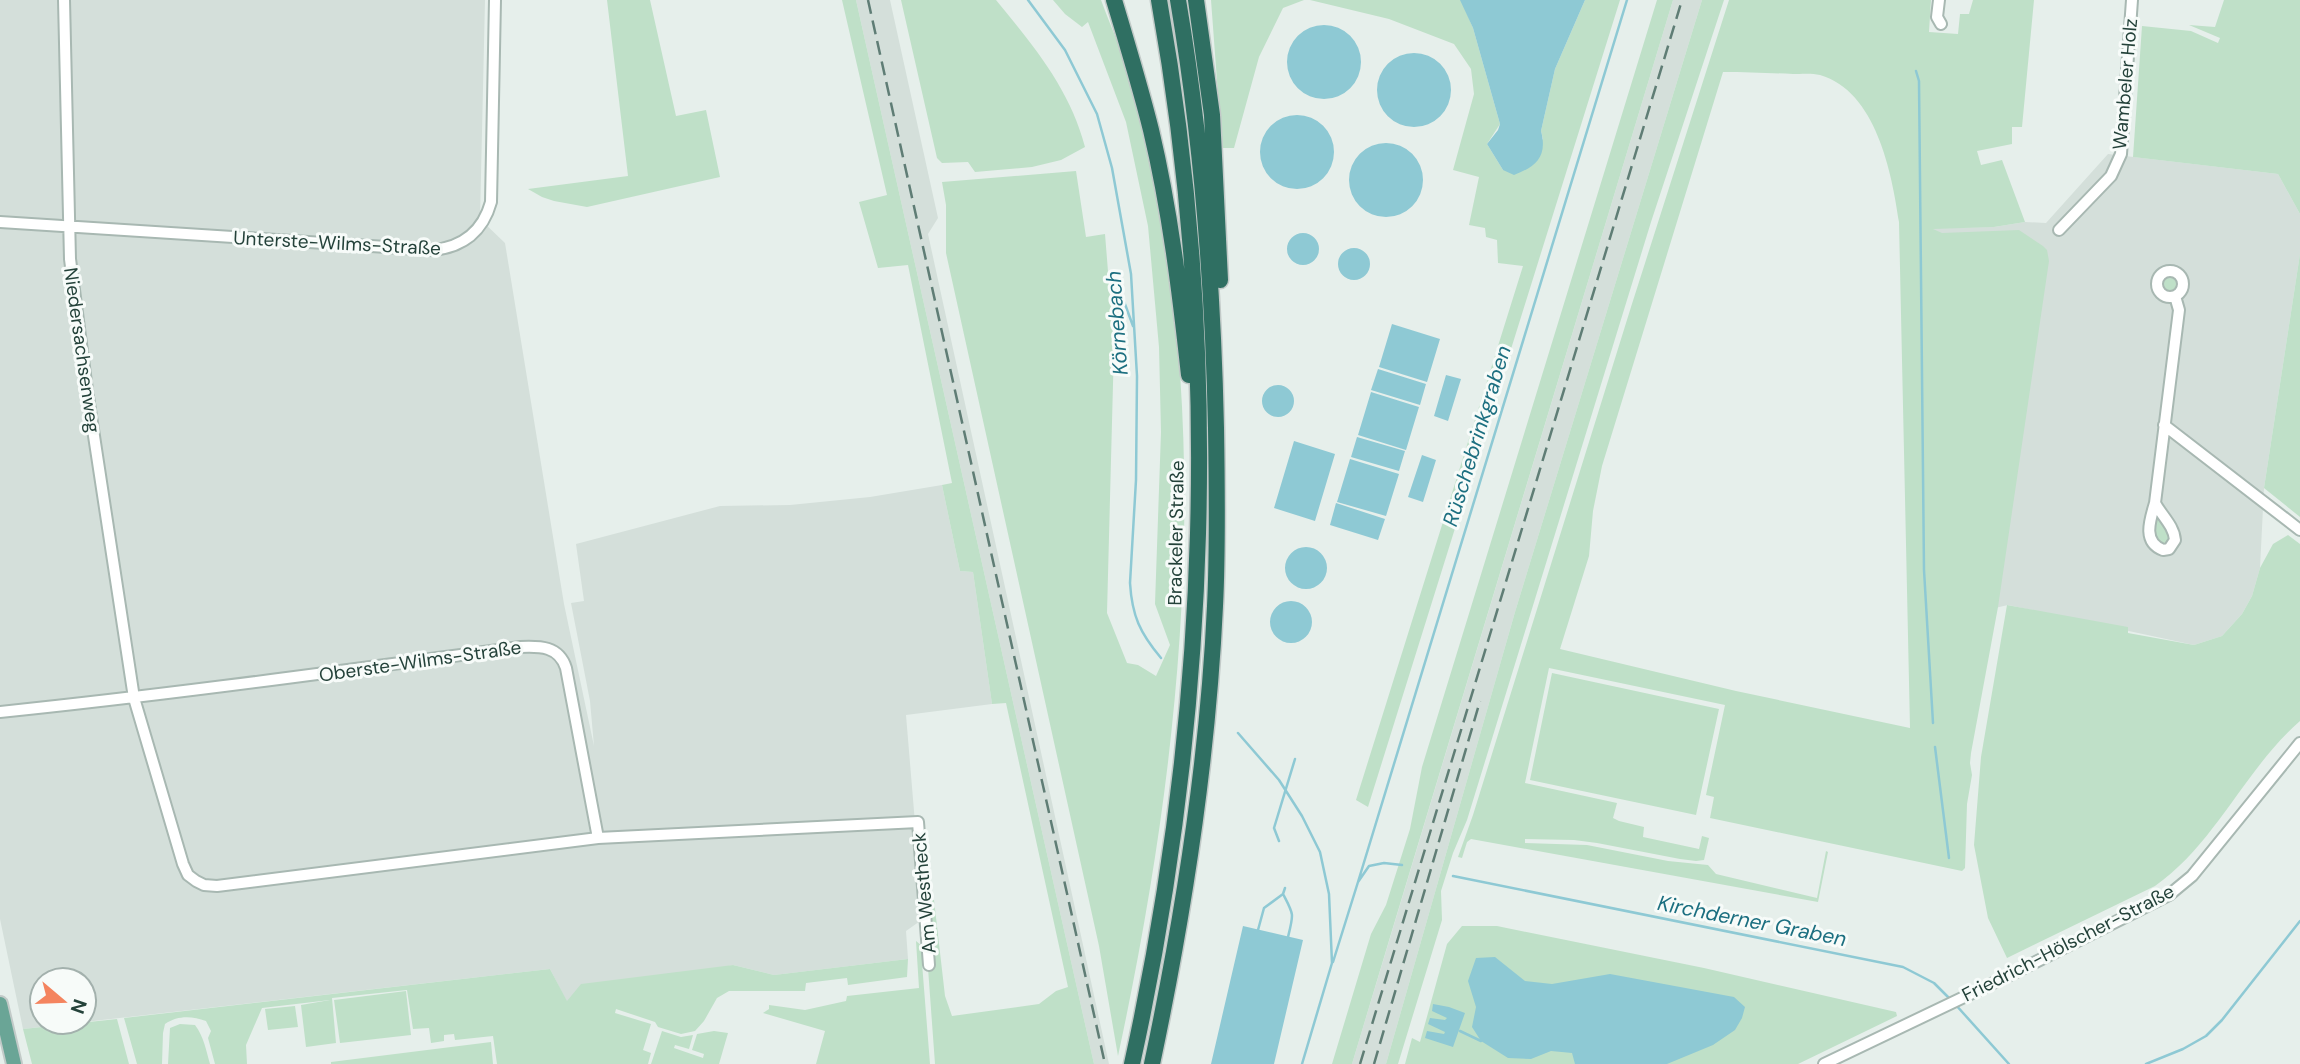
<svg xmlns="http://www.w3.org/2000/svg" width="2300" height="1064" font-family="'DM Sans',sans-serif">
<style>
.built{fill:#d4dfda;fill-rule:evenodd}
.green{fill:#bfe0c8;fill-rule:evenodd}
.water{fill:#8ec9d4}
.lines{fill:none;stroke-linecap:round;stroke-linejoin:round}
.stream{stroke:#8ec9d4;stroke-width:2.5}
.minor-casing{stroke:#a8b8b2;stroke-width:14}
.major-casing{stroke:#c2cac8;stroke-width:18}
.highway-casing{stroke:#c2cac8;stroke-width:19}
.minor{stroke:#fff;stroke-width:10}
.major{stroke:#6aa596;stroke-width:14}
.highway{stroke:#2f6f62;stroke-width:16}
.rail{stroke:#5f7d75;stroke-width:2.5;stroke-dasharray:14 7;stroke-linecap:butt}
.labels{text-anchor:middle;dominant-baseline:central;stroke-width:6;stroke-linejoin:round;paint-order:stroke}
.street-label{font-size:19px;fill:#24423a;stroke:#f7fbf9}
.water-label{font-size:21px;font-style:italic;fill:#1c6f80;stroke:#f7fbf9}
</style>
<rect width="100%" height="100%" fill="#e6efeb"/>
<!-- built -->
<path class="built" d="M0,0H485L480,219L505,243L564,604L594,746L590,701L571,603L584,601L576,544L720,506L790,505L870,497L942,485L960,571L973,572L992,704L906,715L923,919L906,931L908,959L774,975L733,965L567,1002L550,969L23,1029L0,919ZM42,980H84V1022H42Z
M856,0H890L938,218L928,234L1109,1064H1094Z
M1673,0H1702L1515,612L1386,1064H1352Z
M2108,154L2278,174L2300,214V254L2264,488L2260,568L2252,596L2242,614L2222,636L2194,645L2008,605L1938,621L1932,228L1994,227L2025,222L2046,223Z"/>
<!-- green -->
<path class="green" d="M607,0H650L676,116L706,110L720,177L587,207L554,201L542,197L528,189L628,176Z
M842,0H856L1094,1064H935L928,968L935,967L924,841L927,840L932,900H934L945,996L952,1016L1039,1004L1056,991L1068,987L1006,703L992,704L973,572L960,571L942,485L952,483L908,265L878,268L859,202L887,195Z
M901,0H996C1033,45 1070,89 1085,147L1061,160L1032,167L975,172L968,162L942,163L937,158Z
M1053,0H1101C1112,30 1126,60 1134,91C1218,407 1186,740 1118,1056L1099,946L946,253V205L942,182L1076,171L1086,237L1105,234L1114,346L1107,613L1127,663L1138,665L1156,676L1170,645L1155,604L1161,432L1159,347L1148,226L1126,122L1088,22L1082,27L1065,14Z
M1211,0H1304L1283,8L1259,57L1234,148H1222Z
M1310,0H1461L1473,28L1500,124L1487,144L1503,170L1543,139L1541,131L1555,69L1585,0H1620L1368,807L1356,800L1523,266L1498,263L1497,240L1486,237L1485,228L1469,225L1479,177L1453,170L1474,94L1471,69L1454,44L1389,19Z
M1657,0H1673L1391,934L1352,1064H1332L1371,934L1386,905L1410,829L1422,767Z
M1702,0H1724L1651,222L1467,820L1453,853L1441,891L1442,920L1398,1064H1386L1515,612Z
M1729,0H1931L1929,32L1958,34L1960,14H1969L1973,0H2034L2022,127H2012V144L1977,151L1981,165L2002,160L2025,222L1994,227L1933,229L1942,233L2019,230L2043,246L2047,250L2049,261L1998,607L1971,753L1970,763L1972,775L1967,804L1965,868L1962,871L1710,818L1714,797L1706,795L1725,705L1549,668L1525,783L1617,803L1613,818L1619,821L1644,827L1643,837L1699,849L1702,836L1709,838L1704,860L1696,861L1680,859L1597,843L1574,840L1525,839V843L1587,845L1668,861L1708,865L1716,874L1817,898L1826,851L1828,852L1818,902L1471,839L1467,842L1462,858L1458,857L1473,815L1631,307ZM1723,72C1746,72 1770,73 1793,74C1801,74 1812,73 1820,75C1876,91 1892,173 1899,222L1910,728L1736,691L1560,649L1589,556L1593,511L1602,466Z
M2224,0H2300V214L2278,174L2133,157L2142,26L2191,31L2218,43L2220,38L2189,25L2215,27Z
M2300,254V517L2264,488Z
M2167,275H2172L2177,279L2176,292H2169L2163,286L2162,281Z
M2156,517L2167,530L2170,537L2166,543H2159L2155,537L2154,519Z
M2288,535L2300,544V721C2244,770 2216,843 2155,886L2007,958L1988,918L1974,845L1981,757L2007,605L2128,627V633L2194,645L2222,636L2242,614L2252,596L2260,568L2273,544Z
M1552,673L1719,709L1696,815L1530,780Z
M1462,926H1497L1704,968L1896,1012L1897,1016L1798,1064H1405L1412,1038L1420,1042L1447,944Z
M916,941L922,946L926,963H922L930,1064H816L825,1031L763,1013L769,1009V1005L805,1010L846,1001L847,996L919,988Z
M908,959L907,977L848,985L847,978L806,983L805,991H729L717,998L704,1021L695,1031L681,1034L658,1027L655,1022L616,1009L615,1013L651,1024L643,1050L651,1053L648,1064H497L493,1036L455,1040L454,1034L444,1035V1041L431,1043L429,1028L413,1029L407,990L332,998L336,1043L306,1047L301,1005L330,1000L262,1008L246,1045L247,1064H215L208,1038L211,1031L206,1021C192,1016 178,1015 165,1024L163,1033L162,1064H137L124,1018L550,969L567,1001L581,984L733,965L774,975Z
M406,991L411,1035L340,1043L334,1000Z
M295,1006L298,1027L268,1030L265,1009Z
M117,1019L129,1064H32L23,1029Z
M180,1024L195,1025C204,1037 206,1050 210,1064H168L170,1028Z
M662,1031L681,1037L693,1035L689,1049L675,1045L674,1048L703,1058L704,1054L692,1050L697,1034L714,1031L728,1033L719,1064H651Z
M491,1042L493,1064H331V1062Z"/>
<!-- water -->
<path class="water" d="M1460,0H1585L1555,69L1541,131C1548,157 1535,167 1514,175L1503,170L1487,144L1498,130L1500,124L1473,28Z
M1287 62a37 37 0 1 1 74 0a37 37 0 1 1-74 0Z
M1377 90a37 37 0 1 1 74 0a37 37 0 1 1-74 0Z
M1260 152a37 37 0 1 1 74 0a37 37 0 1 1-74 0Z
M1349 180a37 37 0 1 1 74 0a37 37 0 1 1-74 0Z
M1287 249a16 16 0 1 1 32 0a16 16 0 1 1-32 0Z
M1338 264a16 16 0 1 1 32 0a16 16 0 1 1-32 0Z
M1392,324L1440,339L1427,382L1379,367Z
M1378,369L1426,384L1420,405L1371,390Z
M1446,375L1461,379L1448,421L1434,416Z
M1262 401a16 16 0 1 1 32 0a16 16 0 1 1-32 0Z
M1371,392L1419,407L1406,450L1358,435Z
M1357,437L1405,451L1399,471L1351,457Z
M1294,441L1335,454L1315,521L1274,508Z
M1422,455L1436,460L1423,502L1408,497Z
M1350,459L1399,474L1386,516L1337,502Z
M1336,503L1385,519L1378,540L1330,525Z
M1285 568a21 21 0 1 1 42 0a21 21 0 1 1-42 0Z
M1270 622a21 21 0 1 1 42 0a21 21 0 1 1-42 0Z
M1243,926L1303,940L1274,1064H1211Z
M1495,957L1525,981L1552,984L1610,974L1734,997L1745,1007L1742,1018L1735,1030L1713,1045L1667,1064H1575L1572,1053L1551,1051L1531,1059L1508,1058L1481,1041L1472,1027L1476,1007L1468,981L1476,958Z
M1433,1004L1449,1007L1465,1013L1453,1047L1425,1038L1427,1031L1444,1034L1445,1032L1428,1024L1430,1018L1445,1020L1447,1018L1432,1011Z"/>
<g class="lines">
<!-- stream -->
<path class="stream" d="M1028,0L1065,50L1097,114L1112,168L1131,274L1137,376L1136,480L1130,583C1132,616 1140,633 1161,658
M1916,71L1919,81L1924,570L1933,723
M1122,296L1133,326
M1238,733L1279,780L1302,816L1320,852L1329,894L1332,963L1302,1064
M1935,747L1949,858
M1279,841L1274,828L1295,759
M1453,876L1903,967L1934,983L1950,999
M1358,882L1627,0
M1283,894C1294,915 1294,913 1288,937
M1258,930L1264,908L1283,894L1285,888
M1333,962L1358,882L1369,866L1384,863L1402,865
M1955,1004L2009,1064
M1460,1031L1481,1041
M2146,1064L2183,1049L2206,1036L2222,1020L2300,921"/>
<defs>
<path id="minor" d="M1939,0L1937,17L1941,24
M0,222L433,250C463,247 483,231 491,202L495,0
M2059,230L2111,176L2121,154L2132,0
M2157 284a13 13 0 1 1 26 0a13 13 0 1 1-26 0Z
M2164,425L2300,530
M2155,503C2162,516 2174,526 2175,540L2169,549L2163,550C2142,542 2150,520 2155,503L2179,310L2175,296
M0,712C174,694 347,670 520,647C540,646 559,646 566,668L598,838L217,886L204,885L196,881L188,875L183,864L134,698L87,390L70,259L64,0
M598,838L918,822L929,965
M1824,1064L2008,976L2169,895L2192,876L2300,743"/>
<path id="major" d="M0,1004L14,1064"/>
<path id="highway" d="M1114,0C1127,43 1140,86 1151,130C1170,210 1180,292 1189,375
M1196,0L1212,115L1220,280
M1132,1064C1209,715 1222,353 1159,0
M1152,1064C1184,913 1208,760 1215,606C1218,547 1217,488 1216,428C1213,285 1202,141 1178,0"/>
</defs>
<!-- minor casing -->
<use href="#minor" class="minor-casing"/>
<!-- major casing -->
<use href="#major" class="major-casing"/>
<!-- highway casing -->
<use href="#highway" class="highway-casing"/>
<!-- minor -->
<use href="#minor" class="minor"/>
<!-- major -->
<use href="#major" class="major"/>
<!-- highway -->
<use href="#highway" class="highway"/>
<!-- rail -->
<path class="rail" d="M868,0L1105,1064
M1360,1064L1682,0
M1374,1064L1480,701"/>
</g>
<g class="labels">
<!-- street labels -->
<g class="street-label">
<text transform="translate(2125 84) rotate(-85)">Wambeler Holz</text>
<text transform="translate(337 243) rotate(3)">Unterste-Wilms-Straße</text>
<text transform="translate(82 350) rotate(82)">Niedersachsenweg</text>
<text transform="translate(1176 533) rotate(-89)">Brackeler Straße</text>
<text transform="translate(420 661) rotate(-8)">Oberste-Wilms-Straße</text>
<text transform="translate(924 893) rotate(-95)">Am Westheck</text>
<text transform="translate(2068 943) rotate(-27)">Friedrich-Hölscher-Straße</text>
</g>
<!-- water labels -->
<g class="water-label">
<text transform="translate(1117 323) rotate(-94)">Körnebach</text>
<text transform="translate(1477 436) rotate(-73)">Rüschebrinkgraben</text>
<text transform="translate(1752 921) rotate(11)">Kirchderner Graben</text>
</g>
</g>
<!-- north arrow -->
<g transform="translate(63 1001) rotate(109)"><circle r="33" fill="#f7fbf9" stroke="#a3b1ad" stroke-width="2"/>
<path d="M0-5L12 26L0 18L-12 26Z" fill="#f4845f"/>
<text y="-10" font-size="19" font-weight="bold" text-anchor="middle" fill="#24423a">N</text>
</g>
</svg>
